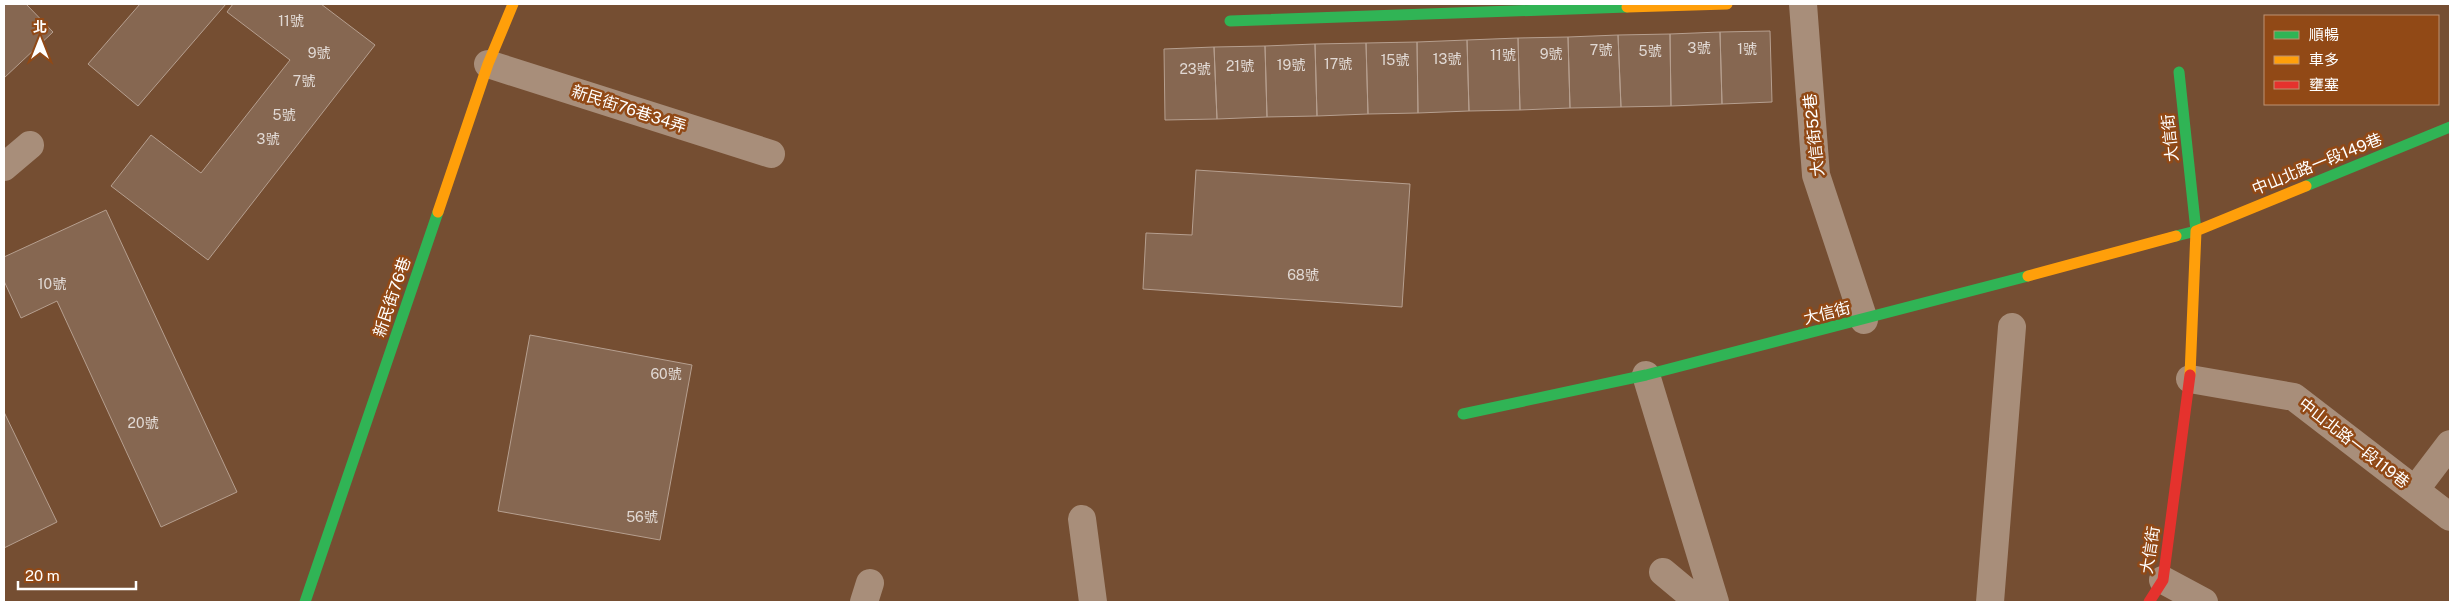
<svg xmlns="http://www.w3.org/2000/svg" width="2454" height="606" font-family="'Public Sans','Noto Sans TC',sans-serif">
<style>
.building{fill:#866751;stroke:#b69f8f}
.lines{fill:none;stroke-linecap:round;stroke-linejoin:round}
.street{stroke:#a88e7a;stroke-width:28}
.fast{stroke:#30b455;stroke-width:11}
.slow{stroke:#ff9f0a;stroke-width:11}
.jam{stroke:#e5322d;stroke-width:11}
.labels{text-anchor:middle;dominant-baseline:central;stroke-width:5;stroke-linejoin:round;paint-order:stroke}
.number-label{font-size:14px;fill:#e1d9d4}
.street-label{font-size:16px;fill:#fff;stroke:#914916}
</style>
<rect width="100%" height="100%" fill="#754e32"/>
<!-- building -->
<path class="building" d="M4,4H26L53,32L4,78Z
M140,4H226L138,106L88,64Z
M233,4H321L375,45L208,260L111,186L151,135L201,173L290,60L227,12Z
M1770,31L1772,102L1722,104L1720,32Z
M1720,32L1722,104L1671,106L1670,34Z
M1670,34L1671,106L1621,107L1618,35Z
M1618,35L1621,107L1570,108L1568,37Z
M1568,37L1570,108L1520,110L1518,38Z
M1518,38L1520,110L1469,111L1467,40Z
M1467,40L1469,111L1418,113L1417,42Z
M1417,42L1418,113L1368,114L1366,43Z
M1366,43L1368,114L1317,116L1315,44Z
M1315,44L1317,116L1267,117L1265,46Z
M1265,46L1267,117L1217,119L1214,47Z
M1214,47L1217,119L1165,120L1164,49Z
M1196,170L1410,184L1402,307L1143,289L1146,233L1192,235Z
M106,210L237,492L161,527L57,301L21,318L4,281V257Z
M530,335L692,365L660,540L498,511Z
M4,412L57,522L4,548Z"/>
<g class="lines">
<!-- street -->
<path class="street" d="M1803,4L1816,175L1864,320
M488,64L771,154
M4,167L30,145
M1646,375L1715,602
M2190,379L2294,397L2450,517
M2415,490L2450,444
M1082,519L1093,602
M1663,572L1699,602
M2163,580L2204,602
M864,602L870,583
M1990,602L2012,327"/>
<!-- fast -->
<path class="fast" d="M1230,21L1627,7
M2306,186L2450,127
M2176,236L2196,231L2179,72
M1463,414L1646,375L2028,276
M305,602L438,212"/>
<!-- slow -->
<path class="slow" d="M1627,7L1727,4
M438,212L488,64L513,4
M2028,276L2176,236
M2190,375L2196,231L2306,186"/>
<!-- jam -->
<path class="jam" d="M2149,602L2163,580L2190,375"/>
</g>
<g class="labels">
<!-- number labels -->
<g class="number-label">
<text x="291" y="21">11號</text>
<text x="1699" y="48">3號</text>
<text x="1747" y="49">1號</text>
<text x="1601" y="50">7號</text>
<text x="1650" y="51">5號</text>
<text x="319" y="53">9號</text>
<text x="1551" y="54">9號</text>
<text x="1503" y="55">11號</text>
<text x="1447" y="59">13號</text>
<text x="1395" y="60">15號</text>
<text x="1338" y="64">17號</text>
<text x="1291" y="65">19號</text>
<text x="1240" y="66">21號</text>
<text x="1195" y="69">23號</text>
<text x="304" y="81">7號</text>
<text x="284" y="115">5號</text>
<text x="268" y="139">3號</text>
<text x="1303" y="275">68號</text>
<text x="52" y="284">10號</text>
<text x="666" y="374">60號</text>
<text x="143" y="423">20號</text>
<text x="642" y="517">56號</text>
</g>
<!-- street labels -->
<g class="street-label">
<text transform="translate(629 109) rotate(18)">新民街76巷34弄</text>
<text transform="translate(1814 135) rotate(-96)">大信街52巷</text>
<text transform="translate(2170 138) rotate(-96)">大信街</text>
<text transform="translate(2317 164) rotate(-22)">中山北路一段149巷</text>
<text transform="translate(392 297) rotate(-71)">新民街76巷</text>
<text transform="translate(1827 313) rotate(-14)">大信街</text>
<text transform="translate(2354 443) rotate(38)">中山北路一段119巷</text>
<text transform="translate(2150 550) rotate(-81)">大信街</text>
</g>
</g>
<!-- border -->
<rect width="2454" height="606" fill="none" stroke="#ffffff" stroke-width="10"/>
<!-- legend -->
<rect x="2264" y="15" width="175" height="90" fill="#914916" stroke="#bd9273"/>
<rect x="2274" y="31" width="25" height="8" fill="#30b455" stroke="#bd9273"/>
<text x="2309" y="40" font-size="15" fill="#ffffff">順暢</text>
<rect x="2274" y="56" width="25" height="8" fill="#ff9f0a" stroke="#bd9273"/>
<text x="2309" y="65" font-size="15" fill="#ffffff">車多</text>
<rect x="2274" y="81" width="25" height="8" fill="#e5322d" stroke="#bd9273"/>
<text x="2309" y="90" font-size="15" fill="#ffffff">壅塞</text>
<!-- north arrow -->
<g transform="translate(40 40)" stroke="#914916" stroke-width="4" paint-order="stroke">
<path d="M0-4L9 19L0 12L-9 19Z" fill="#ffffff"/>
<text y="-8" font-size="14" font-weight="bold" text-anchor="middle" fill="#ffffff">北</text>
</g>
<!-- scale -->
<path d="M18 581v8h118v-8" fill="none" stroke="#ffffff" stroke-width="2.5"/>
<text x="25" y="581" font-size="15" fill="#ffffff" stroke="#914916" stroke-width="4" paint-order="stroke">20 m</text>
</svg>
